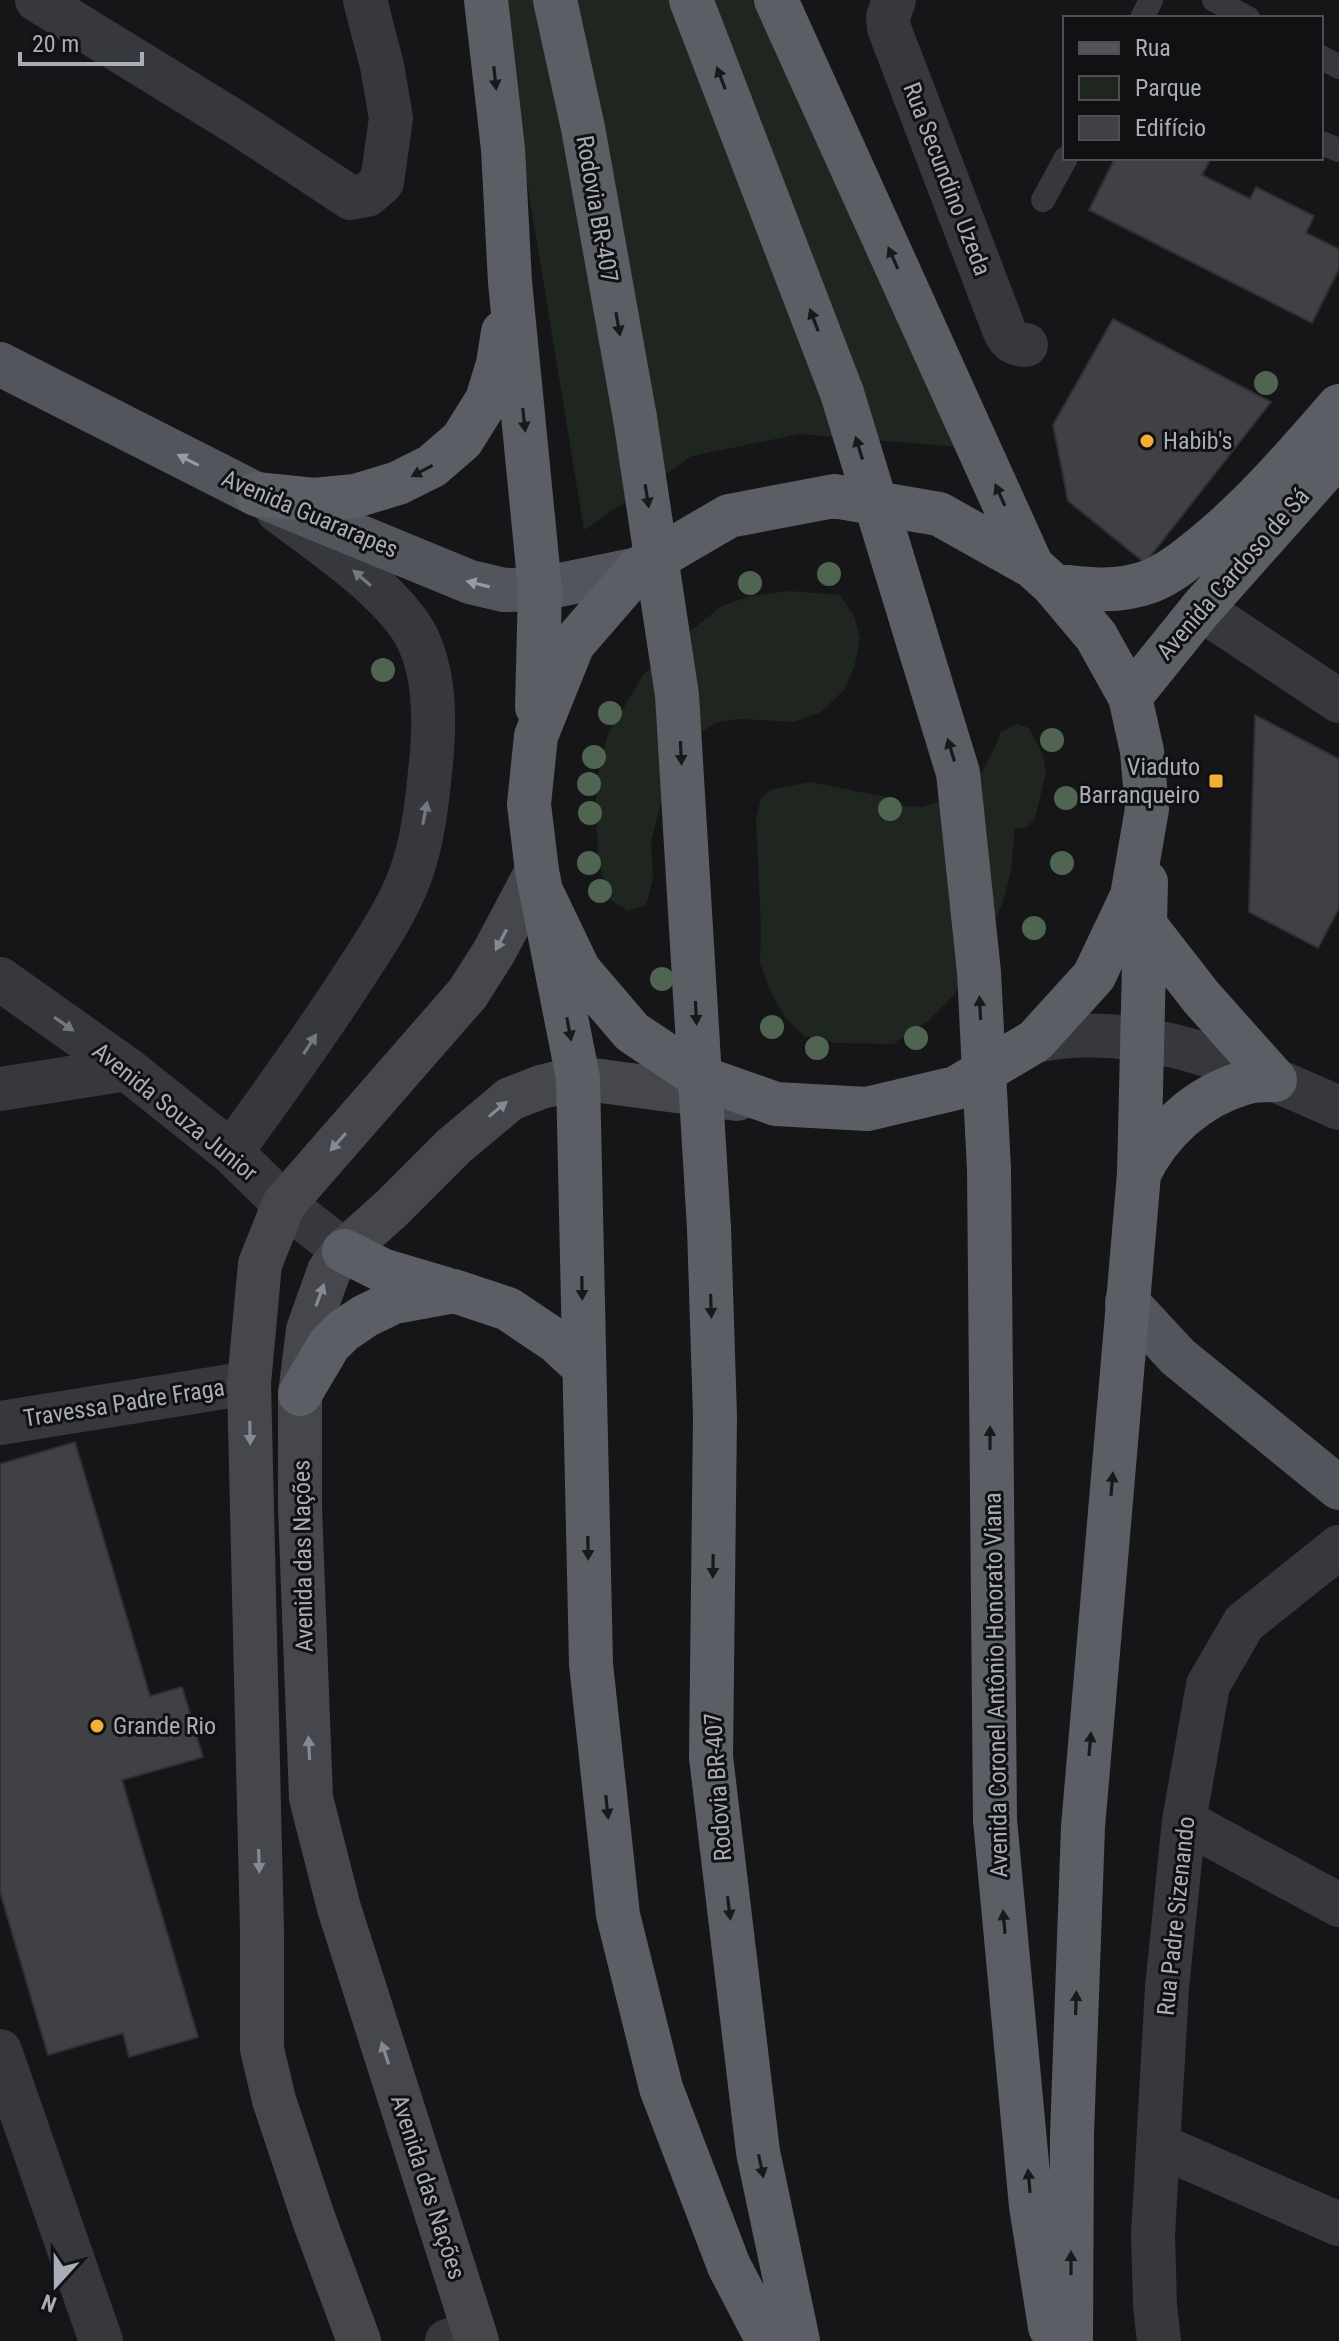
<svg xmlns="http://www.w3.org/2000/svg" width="1339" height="2341" font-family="'Roboto Condensed',sans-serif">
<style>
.green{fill:#1e261f}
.building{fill:#404145;stroke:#303034;stroke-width:2}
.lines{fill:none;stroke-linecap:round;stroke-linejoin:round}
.service{stroke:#37383d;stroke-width:24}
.minor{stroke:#37383d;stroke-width:44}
.tertiary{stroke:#37383d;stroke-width:44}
.secondary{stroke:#45474d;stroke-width:44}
.primary{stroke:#53555c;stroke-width:44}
.trunk{stroke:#5b5e65;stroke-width:44}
.trunk-bridge{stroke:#5b5e65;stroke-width:44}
.tree{fill:#506452}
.oneway{fill:#18191b}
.oneway2{fill:#979ba6}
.oneway3{fill:#757881}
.oneway4{fill:#858993}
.poi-dot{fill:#f2b134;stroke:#111113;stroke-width:3}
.labels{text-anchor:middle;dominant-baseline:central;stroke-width:6;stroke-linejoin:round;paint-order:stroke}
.street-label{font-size:24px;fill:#a8adb8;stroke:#111113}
.poi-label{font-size:24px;fill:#a8adb8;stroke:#111113;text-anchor:start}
</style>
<rect width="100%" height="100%" fill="#161618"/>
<!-- green -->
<path class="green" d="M504,0H761L961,447L800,434L692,456L584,530L527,182Z
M790,591L840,595L854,616L860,639L854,667L844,690L821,712L794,722L739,719L718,722L692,737L661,802L651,842L653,879L646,905L628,911L612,901L599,864L596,820V783L608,734L643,675L680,639L722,606L750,596Z
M1017,724L1029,728L1043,755L1046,772L1035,819L1025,828H1015L1011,871L1002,904L984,944L975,963L953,996L928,1021L893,1044L834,1043L804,1036L784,1016L771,993L760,963L761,928L756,819L761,798L772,789L811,782L886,797L905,806L921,807L956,796L976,781L990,758L1001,732Z"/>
<!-- building -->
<path class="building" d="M1115,158H1211L1202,175L1250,199L1256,187L1314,216L1306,233L1339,249V269L1312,323L1089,210Z
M1113,319L1271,402L1145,563L1068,501L1053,425Z
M1255,715L1339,759V908L1318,948L1249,912Z
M75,1442L150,1696L182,1687L203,1757L122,1780L198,2037L129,2057L123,2033L48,2055L0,1892V1464Z"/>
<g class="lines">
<!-- service -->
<path class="service" d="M1214,0L1248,18
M1142,18L1151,0
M1321,57L1339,67
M1321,143L1339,150
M1043,200L1066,158"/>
<!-- minor -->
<path class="minor" d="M37,0L240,125L351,198L367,195L382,182L391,118L382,66L365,0
M894,0L888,17L889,28L1003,327C1008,340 1012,344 1026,345
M1201,609L1339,701
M0,1089L127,1069
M0,1423L249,1383
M1184,1821L1339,1905
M0,2051L101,2341
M1158,2145L1339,2224
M447,2341L474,2332
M1159,2341L1155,2305L1153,2235L1167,1988L1184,1821L1208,1685L1244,1623L1339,1547"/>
<!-- tertiary -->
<path class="tertiary" d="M0,979L127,1069L231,1152L284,1204L344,1251
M1035,1041C1141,1019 1244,1066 1339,1108
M231,1152C272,1096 312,1040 350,982C368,954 389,924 403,893C423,851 428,797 432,751C435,712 434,667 414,632C387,588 320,542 278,511"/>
<!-- secondary -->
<path class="secondary" d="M359,2341L314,2220L274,2100L262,2049V1932L249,1383L260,1264L284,1204L468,993L494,952L537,871
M477,2341L339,1908L311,1798L300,1508V1394L308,1330L329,1271L344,1251L391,1209L454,1146L510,1099L541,1087L578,1078L737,1099"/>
<!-- primary -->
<path class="primary" d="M0,364L256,494L470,582L504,590L540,589L638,569
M1127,1302L1178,1357L1339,1488"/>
<!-- trunk -->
<path class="trunk" d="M486,0L503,149L510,282L540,589L537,707
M555,0L583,128L635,418
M691,0L842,393
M776,0L1032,566
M256,494L314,500L355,496L398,483L432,466L462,440L487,400L498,364L503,332
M1053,585C1085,590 1120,593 1151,581C1170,573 1186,560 1202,547C1253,506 1296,455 1339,406
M1130,697L1201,609L1339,454
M544,897L579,970L632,1032L699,1077L776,1104L867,1109L956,1088L1035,1041L1094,976L1132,896L1147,809L1142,751L1130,697L1096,636L1053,585L1032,566L939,514L834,496L729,516L638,569L573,644L536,736L529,804L537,871L578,1078L591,1664L618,1915L661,2088L729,2266L768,2341
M1145,925L1201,997L1275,1080
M989,1170L995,1820L1031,2206L1050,2327
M1139,1174C1159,1132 1198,1096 1244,1083C1254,1080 1265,1080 1275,1080
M709,1228L715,1416L711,1757L758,2152L798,2341
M344,1251L382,1270L446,1289
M300,1394L329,1345L343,1331L365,1316L394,1302L454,1291L508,1309L557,1342L584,1367
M1071,2341L1072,2135L1083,1827L1139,1174L1146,882"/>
<!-- trunk-bridge -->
<path class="trunk-bridge" d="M842,393L958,773L979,972L989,1170
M635,418L677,695L709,1228"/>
</g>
<!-- trees -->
<g class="tree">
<circle cx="1266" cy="383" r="12"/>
<circle cx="829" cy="574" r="12"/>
<circle cx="750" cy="583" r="12"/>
<circle cx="383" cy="670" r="12"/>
<circle cx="610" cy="713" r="12"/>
<circle cx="1052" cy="740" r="12"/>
<circle cx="594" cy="757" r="12"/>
<circle cx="589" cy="784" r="12"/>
<circle cx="1066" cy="798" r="12"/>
<circle cx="890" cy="809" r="12"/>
<circle cx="590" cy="813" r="12"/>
<circle cx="589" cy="863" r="12"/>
<circle cx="1062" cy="863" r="12"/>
<circle cx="600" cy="891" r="12"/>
<circle cx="1034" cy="928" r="12"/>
<circle cx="662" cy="979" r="12"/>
<circle cx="772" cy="1027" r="12"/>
<circle cx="916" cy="1038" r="12"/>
<circle cx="817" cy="1048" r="12"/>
</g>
<!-- one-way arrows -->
<defs><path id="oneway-solid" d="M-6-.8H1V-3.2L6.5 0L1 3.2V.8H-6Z" transform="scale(2)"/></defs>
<g class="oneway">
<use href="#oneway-solid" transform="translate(495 78) rotate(84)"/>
<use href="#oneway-solid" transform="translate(721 78) rotate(-111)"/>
<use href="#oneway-solid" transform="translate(893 258) rotate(-114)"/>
<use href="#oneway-solid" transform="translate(814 320) rotate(-111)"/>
<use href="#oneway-solid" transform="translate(618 324) rotate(80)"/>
<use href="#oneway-solid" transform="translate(524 420) rotate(84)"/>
<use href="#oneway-solid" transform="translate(859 448) rotate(-107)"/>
<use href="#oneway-solid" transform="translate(422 471) rotate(152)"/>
<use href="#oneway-solid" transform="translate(1000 495) rotate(-114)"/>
<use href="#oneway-solid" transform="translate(647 496) rotate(81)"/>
<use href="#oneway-solid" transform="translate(951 750) rotate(-107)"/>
<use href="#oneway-solid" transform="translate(681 753) rotate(87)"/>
<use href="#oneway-solid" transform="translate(980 1008) rotate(-93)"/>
<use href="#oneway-solid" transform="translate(696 1013) rotate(87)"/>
<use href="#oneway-solid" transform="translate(569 1029) rotate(79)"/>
<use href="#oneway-solid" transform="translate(582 1288) rotate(89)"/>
<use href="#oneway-solid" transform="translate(711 1306) rotate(88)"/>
<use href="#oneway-solid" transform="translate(990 1438) rotate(-90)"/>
<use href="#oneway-solid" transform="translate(1112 1484) rotate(-85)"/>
<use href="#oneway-solid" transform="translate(588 1548) rotate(89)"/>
<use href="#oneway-solid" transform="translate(713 1566) rotate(91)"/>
<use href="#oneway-solid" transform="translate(1090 1744) rotate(-85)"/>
<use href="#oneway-solid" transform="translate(607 1807) rotate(84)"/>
<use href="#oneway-solid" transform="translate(729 1908) rotate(83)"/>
<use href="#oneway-solid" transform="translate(1004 1922) rotate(-95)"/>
<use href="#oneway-solid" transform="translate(1076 2003) rotate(-88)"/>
<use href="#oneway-solid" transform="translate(761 2166) rotate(78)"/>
<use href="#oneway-solid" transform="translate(1029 2181) rotate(-95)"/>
<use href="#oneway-solid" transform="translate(1071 2263) rotate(-90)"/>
</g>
<g class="oneway2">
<use href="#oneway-solid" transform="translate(188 460) rotate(-153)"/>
<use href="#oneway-solid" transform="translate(478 584) rotate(-166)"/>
</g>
<g class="oneway3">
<use href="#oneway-solid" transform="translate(362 578) rotate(-139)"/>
<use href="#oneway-solid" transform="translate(425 813) rotate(-79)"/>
<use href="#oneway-solid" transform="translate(64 1024) rotate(35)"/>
<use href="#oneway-solid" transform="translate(310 1044) rotate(-57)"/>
</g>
<g class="oneway4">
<use href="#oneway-solid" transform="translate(501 940) rotate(118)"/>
<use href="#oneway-solid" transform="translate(498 1109) rotate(-40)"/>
<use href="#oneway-solid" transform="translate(338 1142) rotate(131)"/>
<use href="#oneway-solid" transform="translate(320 1295) rotate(-70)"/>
<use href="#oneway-solid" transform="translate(250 1433) rotate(89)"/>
<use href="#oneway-solid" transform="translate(309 1748) rotate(-93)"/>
<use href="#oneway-solid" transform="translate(259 1861) rotate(88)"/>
<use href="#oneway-solid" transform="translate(385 2053) rotate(-108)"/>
</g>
<!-- markers -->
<g class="poi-dot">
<circle cx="1147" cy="441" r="8"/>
<rect x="1208" y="773" width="16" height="16" rx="4"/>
<circle cx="97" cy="1726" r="8"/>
</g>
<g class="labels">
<!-- street labels -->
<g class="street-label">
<text transform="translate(947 179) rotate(69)">Rua Secundino Uzeda</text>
<text transform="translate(597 209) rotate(80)">Rodovia BR-407</text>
<text transform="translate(310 514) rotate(23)">Avenida Guararapes</text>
<text transform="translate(1233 574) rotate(-49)">Avenida Cardoso de Sá</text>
<text transform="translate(175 1112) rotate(39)">Avenida Souza Junior</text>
<text transform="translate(124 1403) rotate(-9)">Travessa Padre Fraga</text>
<text transform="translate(303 1556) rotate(-91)">Avenida das Nações</text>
<text transform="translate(996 1685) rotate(-91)">Avenida Coronel Antônio Honorato Viana</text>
<text transform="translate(718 1787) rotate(-94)">Rodovia BR-407</text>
<text transform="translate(1176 1916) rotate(-84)">Rua Padre Sizenando</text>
<text transform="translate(428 2187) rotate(72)">Avenida das Nações</text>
</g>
<!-- poi labels -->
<g class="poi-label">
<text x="1163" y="441">Habib's</text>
<text x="1200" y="767" text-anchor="end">Viaduto<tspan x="1200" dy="28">Barranqueiro</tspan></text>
<text x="113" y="1726">Grande Rio</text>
</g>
</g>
<!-- legend -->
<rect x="1063" y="16" width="260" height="144" fill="#111113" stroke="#4d4f55" stroke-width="2"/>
<rect x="1079" y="42" width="40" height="12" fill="#53555c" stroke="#4d4f55" stroke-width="2"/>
<text x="1135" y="56" font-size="24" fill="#a8adb8">Rua</text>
<rect x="1079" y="76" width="40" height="24" fill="#1e261f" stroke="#4d4f55" stroke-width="2"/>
<text x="1135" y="96" font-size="24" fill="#a8adb8">Parque</text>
<rect x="1079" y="116" width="40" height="24" fill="#404145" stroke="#4d4f55" stroke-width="2"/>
<text x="1135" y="136" font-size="24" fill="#a8adb8">Edifício</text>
<!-- north arrow -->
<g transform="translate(56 2285) rotate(201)" stroke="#111113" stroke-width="6" paint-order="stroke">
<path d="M0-6L14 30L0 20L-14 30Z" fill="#a8adb8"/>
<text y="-12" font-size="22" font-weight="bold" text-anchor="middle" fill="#a8adb8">N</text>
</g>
<!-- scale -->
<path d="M20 52v12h122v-12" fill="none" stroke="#a8adb8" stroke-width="4"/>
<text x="32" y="52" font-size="24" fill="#a8adb8" stroke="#111113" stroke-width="6" paint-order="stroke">20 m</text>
</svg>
